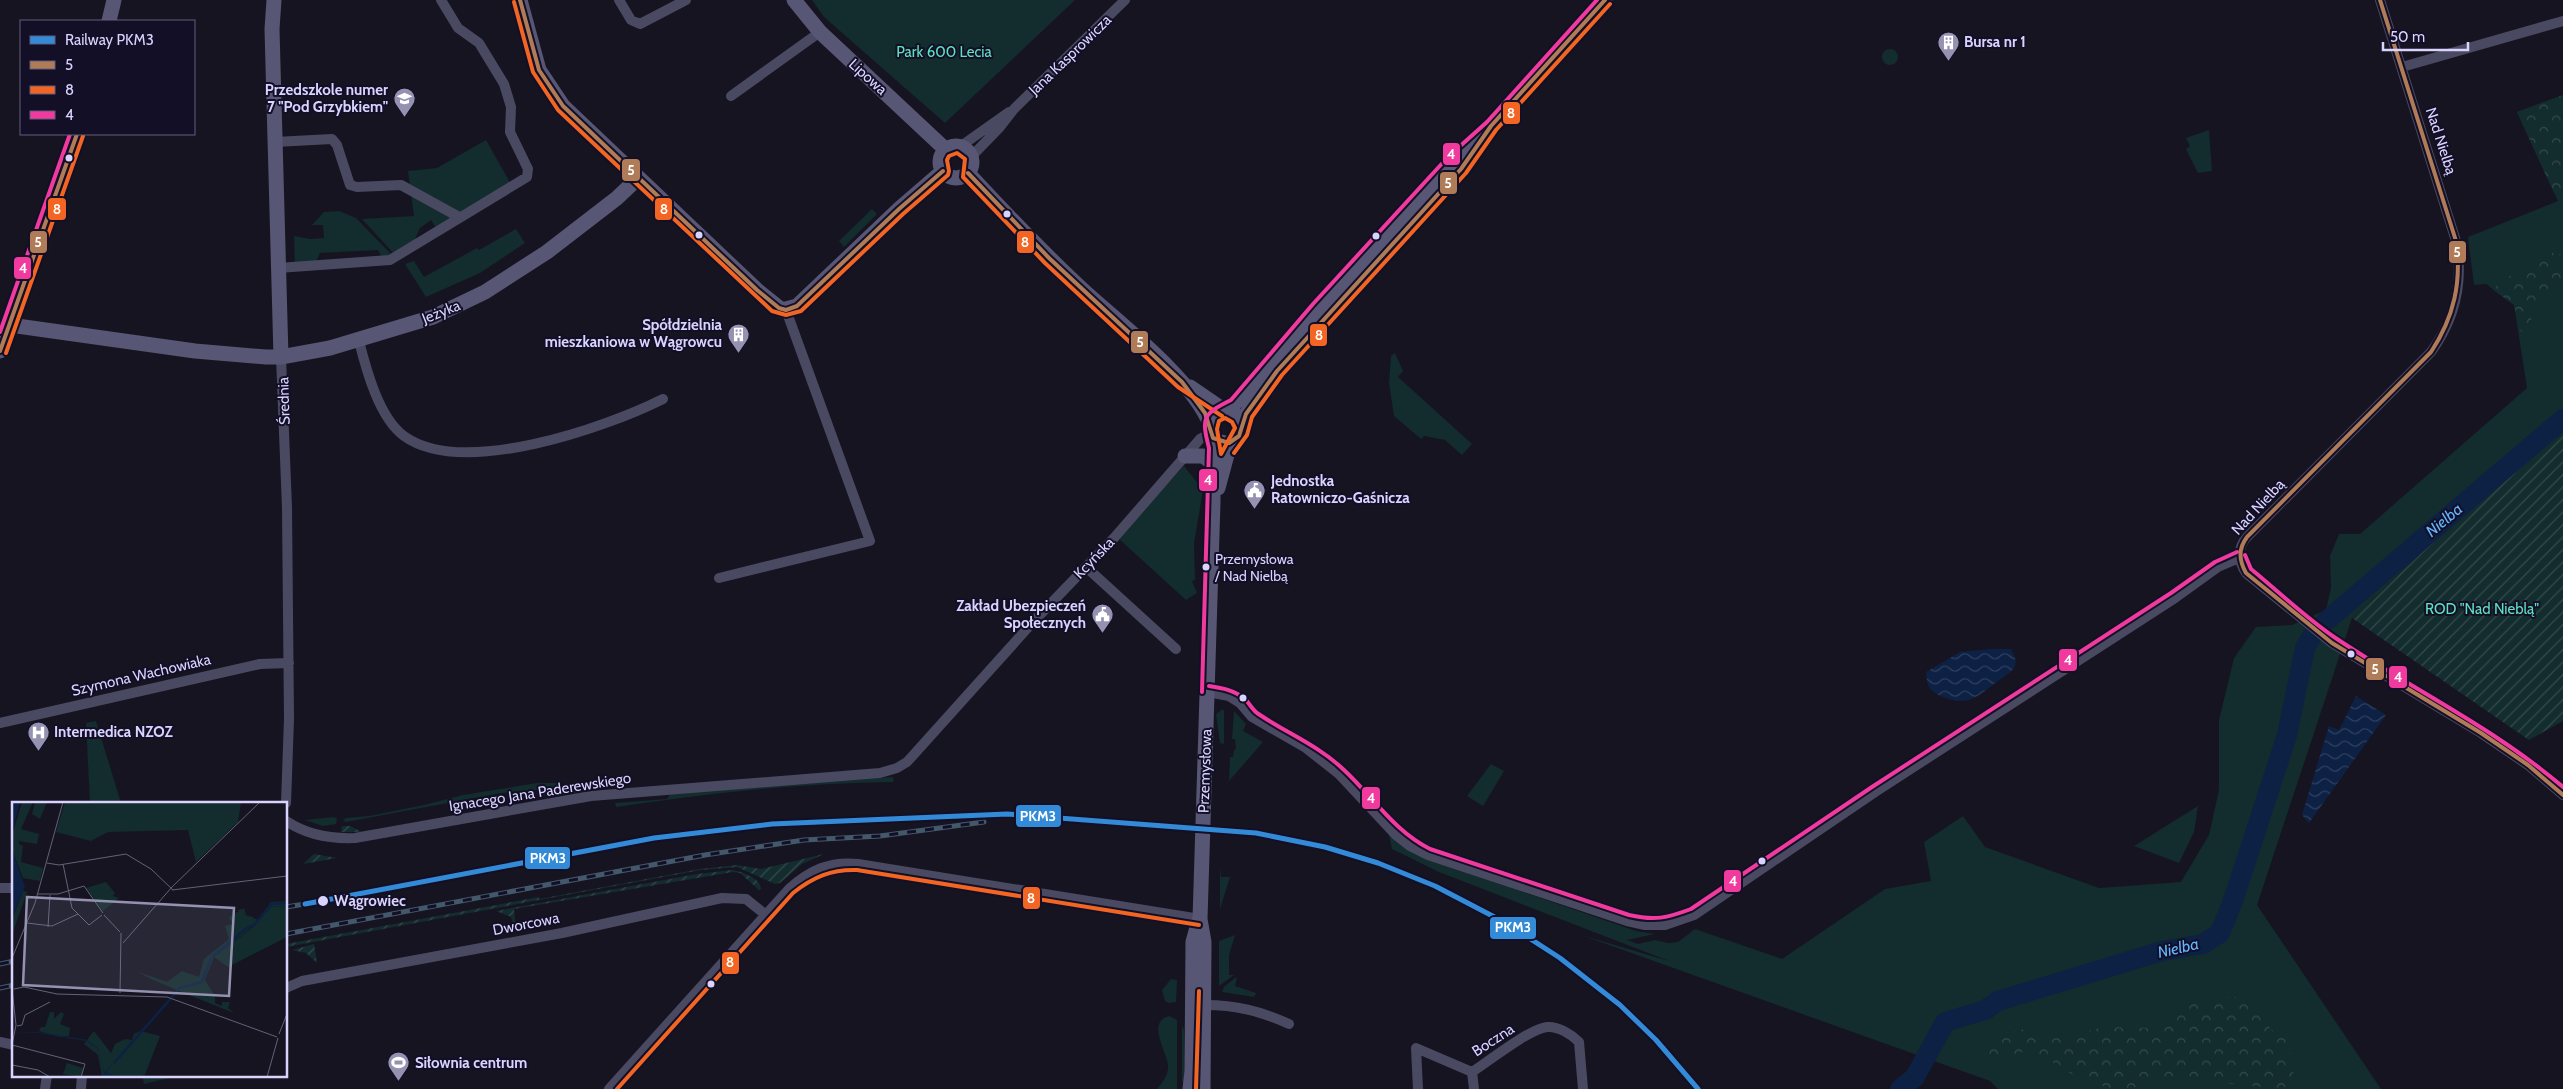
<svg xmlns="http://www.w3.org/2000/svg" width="2563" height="1089" font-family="Cabin,sans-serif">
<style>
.green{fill:#132c2d}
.forest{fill:url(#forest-crowns)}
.garden{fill:url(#garden-furrows)}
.water{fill:url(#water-waves)}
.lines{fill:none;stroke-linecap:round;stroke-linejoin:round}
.river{stroke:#0d2144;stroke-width:20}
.street{stroke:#4a4962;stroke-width:10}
.secondary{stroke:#575674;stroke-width:15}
.rail-casing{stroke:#43596b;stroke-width:5}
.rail{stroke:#130f26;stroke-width:3;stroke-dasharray:9;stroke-linecap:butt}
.bus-1-casing{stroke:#130f26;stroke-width:8}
.bus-2-casing{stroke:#130f26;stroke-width:8}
.bus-3-casing{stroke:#130f26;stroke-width:8}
.bus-1{stroke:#b07c57;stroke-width:4}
.bus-2{stroke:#f26522;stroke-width:4}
.bus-3{stroke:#f13a9d;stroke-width:4}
.rail-1-casing{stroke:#130f26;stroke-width:9}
.rail-1{stroke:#338bd7;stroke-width:5}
.bus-dot{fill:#d9d4ff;stroke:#130f26;stroke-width:2}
.labels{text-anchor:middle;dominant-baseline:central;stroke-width:4;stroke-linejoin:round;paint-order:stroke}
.bus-label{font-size:14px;fill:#d9d4ff;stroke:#130f26;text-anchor:start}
.poi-label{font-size:15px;font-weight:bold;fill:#d9d4ff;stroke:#130f26;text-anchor:start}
.park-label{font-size:15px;fill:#5fe0c0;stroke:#130f26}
.street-label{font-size:15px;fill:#d9d4ff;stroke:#130f26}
.stop-label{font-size:15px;font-weight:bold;fill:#d9d4ff;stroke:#130f26;text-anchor:start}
.water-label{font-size:16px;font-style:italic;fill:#62b6ff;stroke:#130f26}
.inset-river{fill:none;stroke:#0d2144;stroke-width:2.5}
.inset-road{fill:none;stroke:#64617a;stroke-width:1}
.view{fill:#9591b1;fill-opacity:0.15;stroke:#9591b1;stroke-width:2.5}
.inset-edge{fill:none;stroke:#d9d4ff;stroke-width:2.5}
.line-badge{stroke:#130f26;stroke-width:2}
.badge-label{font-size:14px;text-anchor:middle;font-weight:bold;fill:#fff}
</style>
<defs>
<pattern id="forest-crowns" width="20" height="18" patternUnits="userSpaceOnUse" patternTransform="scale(1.25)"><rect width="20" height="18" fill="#132c2d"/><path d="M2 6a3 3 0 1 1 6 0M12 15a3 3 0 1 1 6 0" fill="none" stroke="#354a4c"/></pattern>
<pattern id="garden-furrows" width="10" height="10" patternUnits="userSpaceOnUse" patternTransform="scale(1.25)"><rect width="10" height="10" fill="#132c2d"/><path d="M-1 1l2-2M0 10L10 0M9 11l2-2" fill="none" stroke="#354a4c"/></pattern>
<pattern id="water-waves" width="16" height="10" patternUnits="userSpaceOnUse" patternTransform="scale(1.25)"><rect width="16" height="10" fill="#0d2144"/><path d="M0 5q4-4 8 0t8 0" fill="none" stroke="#304060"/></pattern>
</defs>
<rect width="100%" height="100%" fill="#161421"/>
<!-- green -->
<path class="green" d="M812,0H1075L945,123L824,17Z
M1882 57a8 8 0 1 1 16 0a8 8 0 1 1-16 0Z
M2563,95V421L2352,618L2257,905L2381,1089H1998L1990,1081L1581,935L1669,961L1439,872L1392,849L1389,835L1417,855L1636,931L1655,934L1627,940L1638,944L1655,940L1668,943L1678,942L1695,929L1782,959L1885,889L1931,881L1924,842L1963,816L1985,847L2099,888L2181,882L2209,835L2219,790V720L2234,658L2256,627L2292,625L2326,610L2331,588L2330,556L2339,534H2360L2527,388L2514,305L2486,284L2474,285L2468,237L2558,201L2517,112Z
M2209,130L2212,171L2198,173L2186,149L2190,146L2186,138Z
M486,140L512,186L438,231L431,220L420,228L412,246L396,256L362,219L414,216L408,171L437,168Z
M872,209L877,214L844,247L839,241Z
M339,211L356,218L394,257L384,262L378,250L320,253L314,266L295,267L294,236L310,239L324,238L323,225H312L324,212Z
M516,229L525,243L480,273L426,297L405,264L414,261L424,277L477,248L479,250Z
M1395,353L1403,371L1398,377L1472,444L1462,455L1445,440L1424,436L1421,439L1394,416L1389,383L1391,356Z
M1184,466L1203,490L1194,543L1195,580L1192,581L1197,593L1186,600L1118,538Z
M1223,709L1224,711V744L1220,743L1216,714Z
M1234,711L1246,724L1243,731L1263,742L1229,781L1230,757H1233L1234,750L1236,749L1235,739H1232Z
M96,721L121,803H90L86,723Z
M1491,764L1504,771L1483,806L1467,796Z
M893,777L894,782C798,783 710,793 616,807L615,803L667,799L670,794Z
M537,783H559V788L501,793L346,822L343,820L346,818L369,816L424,805L463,795Z
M604,788L550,797L536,793Z
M2198,806L2194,832L2179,863L2134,846Z
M334,817L337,819L336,824L323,826L305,820Z
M1220,865L1221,877H1230L1220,909Z
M1235,935L1229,955V975H1234L1219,986V941Z
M1235,978H1237L1235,986L1256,993L1254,997L1222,992L1224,987Z
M1171,979L1177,980L1176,1002L1169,1003L1165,1001L1162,990Z
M1169,1016L1177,1020V1089H1157C1163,1082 1169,1074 1168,1065C1167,1052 1146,1022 1169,1016Z
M1182,1026L1184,1030L1185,1085L1182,1081Z
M142,1075H182L144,1084Z"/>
<!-- forest -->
<path class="forest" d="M2563,95V192L2554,193L2517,112Z
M2544,251L2563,255V292L2532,305L2531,328L2521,332L2514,305L2492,289Z
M2249,996L2262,1007L2270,1029L2287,1039L2294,1076L2283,1089L2151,1076L2132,1089H2111L2075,1076L2050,1061L2023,1052L1990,1061L1988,1041L2021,1029L2043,1041L2105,1027L2153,1028L2191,1000Z"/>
<!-- garden -->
<path class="garden" d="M2563,421V721L2529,740L2352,618Z
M342,826H350L362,832H341Z
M314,854L337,858L303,864Z
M824,854L802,864L780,883L775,884L737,867L701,870L286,947V944L539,897V899L700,869L737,865L761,869Z
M732,870C741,871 760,878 761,888L759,890L740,873L733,872L514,909L516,933L511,917L496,911L697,874Z
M314,944L317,963L306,953L292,950Z"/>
<!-- water -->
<path class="water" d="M1990,649H2011C2014,655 2018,661 2014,668C2011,672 2004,677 1999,680C1977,697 1968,708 1941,696C1928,690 1927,685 1926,672L1960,652Z
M2356,696L2386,715L2309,823L2302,815L2329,726L2339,730Z"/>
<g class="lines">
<!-- river -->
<path class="river" d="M2325,622L2563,419
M1900,1089L1915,1077L1945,1022L1985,1010L1998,1001L2162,951L2203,944L2220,933L2233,901L2287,735L2305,648L2312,636"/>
<!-- street -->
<path class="street" d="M619,0L631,20L640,24L686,0
M2380,0L2456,241C2464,282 2455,319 2431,352L2247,537C2237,548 2238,561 2246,573L2332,643L2481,733L2528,765L2563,795
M2402,67L2563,21
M731,96L820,32
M275,142L332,139L337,145L350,185L357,187L401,185L459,217
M961,146L1009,112
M971,157L1000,127L1014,109L1125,0
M278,268L390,260L527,177L528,169L510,132L511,107L504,84L479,43L458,28L441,0
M359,341C366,369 379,418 404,436C462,478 605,428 663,399
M281,357L287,508L289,719L286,803
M1086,567L1176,649
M719,578L870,541L786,310
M1208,692L1229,696L1240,703L1252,717L1306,748L1339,774L1396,835L1410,846L1428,855L1627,921L1645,925H1665L1694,915L1875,792L2175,598L2218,567L2239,558
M0,723L260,664L289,663
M286,821C307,835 331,839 355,838L591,796L880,773L897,768L907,762L1033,622L1114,538L1200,439L1211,433
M0,888H14
M286,988L302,981L562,933L722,898L746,899L766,915
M1205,1005C1236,1005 1260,1011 1289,1024
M0,1042L14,1045
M1472,1072C1489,1061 1529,1029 1547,1027C1558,1026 1571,1034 1579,1042L1583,1089
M1472,1072L1474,1089
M45,1089L47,1075
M81,1089L82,1075
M609,1089L789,889C810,870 830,861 858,864L1200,919
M1418,1089L1416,1048L1472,1072"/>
<!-- secondary -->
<path class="secondary" d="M274,0L272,29L281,357
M520,0L539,70L563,106L757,290L782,310L797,306L899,209L943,171
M794,0L820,32L945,149
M109,21L114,0
M940 162a16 16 0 1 1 32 0a16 16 0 1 1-32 0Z
M968,173C1005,213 1043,253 1083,290C1120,324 1192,379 1210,424
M10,325L195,351L266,357H281L330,348L433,317L485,292L547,252L617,198L638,178
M0,351L77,134
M1190,387L1225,411
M1225,411L1240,399L1318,308L1453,161L1491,126L1605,0
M1210 427a16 16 0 1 1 32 0a16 16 0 1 1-32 0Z
M1241,424L1251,406L1277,371L1461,169L1477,148
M1185,456H1203L1214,464
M1218,488L1228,451L1233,441
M1190,1089L1192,1071L1193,942L1199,920
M1203,1089L1204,942L1200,919L1213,502V438"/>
<defs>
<path id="rail" d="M286,907L305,904
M286,934L705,855L804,840L880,836L984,822
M0,964L14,961
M0,988L14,985"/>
</defs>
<!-- rail casing -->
<use href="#rail" class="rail-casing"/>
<!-- rail -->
<use href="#rail" class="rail"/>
<defs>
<path id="bus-1" d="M520,0L539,70L563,106L757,290L779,308L786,310
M2380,0L2456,241C2462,282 2454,317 2431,352L2247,537C2238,549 2239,560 2246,573L2332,643L2481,733L2528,765L2563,795
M968,173L1049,258L1182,382L1205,413L1213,438L1229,443L1239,436L1246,414L1277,371L1461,169L1491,126L1605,0
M786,310L797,306L899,209L943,171
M0,351L77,134"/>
<path id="bus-2" d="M514,2L533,72L558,110L772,311L786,315L801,311L903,214L948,175L949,171L947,160L949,156L957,153L965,159L963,177L1045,263L1178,387L1222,416
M6,353L83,136
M1225,418L1232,422L1235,428L1221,454L1217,429L1219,421Z
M1234,453L1247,435L1252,417L1282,375L1466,173L1496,130L1610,4
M617,1089L793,893C813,877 832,869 857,870L1199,925
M1196,1089L1199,991"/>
<path id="bus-3" d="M0,332L70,134
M2245,555L2251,569C2279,592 2307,619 2337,639C2412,689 2494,728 2563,787
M1209,686C1222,688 1234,690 1245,699C1249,703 1252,709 1257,713C1286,733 1318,745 1344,770C1373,797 1394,831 1430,849L1629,915C1655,921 1667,918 1691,909L1872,787L2171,593L2215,562L2237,552
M1202,692L1209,448C1201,417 1203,414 1231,400L1313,304L1448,157L1487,122L1597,0"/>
</defs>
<!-- bus-1 casing -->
<use href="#bus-1" class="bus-1-casing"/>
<!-- bus-2 casing -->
<use href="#bus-2" class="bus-2-casing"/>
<!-- bus-3 casing -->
<use href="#bus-3" class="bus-3-casing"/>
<!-- bus-1 -->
<use href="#bus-1" class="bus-1"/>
<!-- bus-2 -->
<use href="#bus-2" class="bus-2"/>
<!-- bus-3 -->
<use href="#bus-3" class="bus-3"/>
<defs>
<path id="rail-1" d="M305,904L654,838L772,824L1007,814L1256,833L1325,847L1378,863L1435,886L1506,923L1560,958L1620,1005L1656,1040L1698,1089"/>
</defs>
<!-- rail-1 casing -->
<use href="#rail-1" class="rail-1-casing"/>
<!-- rail-1 -->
<use href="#rail-1" class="rail-1"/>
</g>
<!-- icons -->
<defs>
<symbol id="building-pin" viewBox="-11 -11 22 30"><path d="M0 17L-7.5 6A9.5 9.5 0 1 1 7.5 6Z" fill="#9591b1" stroke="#130f26"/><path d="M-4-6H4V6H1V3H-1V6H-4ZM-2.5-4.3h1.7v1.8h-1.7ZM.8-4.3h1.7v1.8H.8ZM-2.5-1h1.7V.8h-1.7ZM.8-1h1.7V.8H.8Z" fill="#fff"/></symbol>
<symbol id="school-pin" viewBox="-11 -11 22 30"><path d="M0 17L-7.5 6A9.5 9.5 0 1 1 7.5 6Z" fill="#9591b1" stroke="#130f26"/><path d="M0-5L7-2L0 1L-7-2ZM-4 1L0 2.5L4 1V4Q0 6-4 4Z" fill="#fff"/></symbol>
<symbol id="civic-pin" viewBox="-11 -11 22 30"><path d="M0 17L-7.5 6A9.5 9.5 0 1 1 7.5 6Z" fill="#9591b1" stroke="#130f26"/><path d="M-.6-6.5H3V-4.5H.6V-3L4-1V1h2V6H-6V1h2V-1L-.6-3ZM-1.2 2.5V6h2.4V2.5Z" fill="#fff"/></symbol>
<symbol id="hospital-pin" viewBox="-11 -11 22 30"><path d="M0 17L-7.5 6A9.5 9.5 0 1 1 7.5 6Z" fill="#9591b1" stroke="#130f26"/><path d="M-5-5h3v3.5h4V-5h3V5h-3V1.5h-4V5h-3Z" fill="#fff"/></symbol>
<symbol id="stadium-pin" viewBox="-11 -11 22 30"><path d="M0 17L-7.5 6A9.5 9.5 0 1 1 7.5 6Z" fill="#9591b1" stroke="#130f26"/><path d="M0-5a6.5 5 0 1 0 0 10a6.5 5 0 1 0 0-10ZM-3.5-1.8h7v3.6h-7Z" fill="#fff"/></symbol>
</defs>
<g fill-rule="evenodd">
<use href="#building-pin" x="1936" y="30" width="25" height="34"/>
<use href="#school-pin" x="392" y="86" width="25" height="34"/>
<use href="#building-pin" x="726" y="322" width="25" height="34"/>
<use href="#civic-pin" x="1242" y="478" width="25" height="34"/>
<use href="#civic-pin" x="1090" y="602" width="25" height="34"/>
<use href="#hospital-pin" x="26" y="720" width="25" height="34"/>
<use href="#stadium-pin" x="386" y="1050" width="25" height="34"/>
</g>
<!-- markers -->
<g class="bus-dot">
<circle cx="69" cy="158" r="4.5"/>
<circle cx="1007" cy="214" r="4.5"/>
<circle cx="699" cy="235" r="4.5"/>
<circle cx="1376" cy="236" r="4.5"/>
<circle cx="1206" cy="567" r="4.5"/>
<circle cx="2351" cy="654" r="4.5"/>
<circle cx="1243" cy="698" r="4.5"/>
<circle cx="1762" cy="861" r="4.5"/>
<circle cx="323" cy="901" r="6"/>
<circle cx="711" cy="984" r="4.5"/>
</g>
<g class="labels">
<!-- bus labels -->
<g class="bus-label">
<text x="1215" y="559">Przemysłowa<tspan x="1215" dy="17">/ Nad Nielbą</tspan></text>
</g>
<!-- poi labels -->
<g class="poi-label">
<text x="1964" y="42">Bursa nr 1</text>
<text x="388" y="90" text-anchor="end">Przedszkole numer<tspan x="388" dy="17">7 "Pod Grzybkiem"</tspan></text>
<text x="722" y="325" text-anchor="end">Spółdzielnia<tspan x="722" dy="17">mieszkaniowa w Wągrowcu</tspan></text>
<text x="1271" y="481">Jednostka<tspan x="1271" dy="17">Ratowniczo-Gaśnicza</tspan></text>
<text x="1086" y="606" text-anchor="end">Zakład Ubezpieczeń<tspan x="1086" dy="17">Społecznych</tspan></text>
<text x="54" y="732">Intermedica NZOZ</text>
<text x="415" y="1063">Siłownia centrum</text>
</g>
<!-- park labels -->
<g class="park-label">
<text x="944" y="52">Park 600 Lecia</text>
<text x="2482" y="609">ROD "Nad Nieblą"</text>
</g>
<!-- street labels -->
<g class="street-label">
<text transform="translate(1070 55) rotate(-44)">Jana Kasprowicza</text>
<text transform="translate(868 77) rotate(42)">Lipowa</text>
<text transform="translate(2441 141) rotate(72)">Nad Nielbą</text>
<text transform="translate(441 312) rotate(-22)">Jeżyka</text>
<text transform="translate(284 401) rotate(-92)">Średnia</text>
<text transform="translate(2258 507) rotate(-47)">Nad Nielbą</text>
<text transform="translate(1094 558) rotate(-46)">Kcyńska</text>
<text transform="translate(141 675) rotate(-13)">Szymona Wachowiaka</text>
<text transform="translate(1205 771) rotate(-88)">Przemysłowa</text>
<text transform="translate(540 792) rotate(-9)">Ignacego Jana Paderewskiego</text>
<text transform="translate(526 924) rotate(-11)">Dworcowa</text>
<text transform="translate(1493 1040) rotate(-33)">Boczna</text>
</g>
<!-- stop labels -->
<g class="stop-label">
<text x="334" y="901">Wągrowiec</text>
</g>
<!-- water labels -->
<g class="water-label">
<text transform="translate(2444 520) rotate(-40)">Nielba</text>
<text transform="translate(2178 948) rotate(-13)">Nielba</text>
</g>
</g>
<!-- overview -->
<g transform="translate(12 802)">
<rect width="275" height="275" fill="#161421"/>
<path d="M23,0H35L28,17L20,12ZM0,36L9,60L31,66L28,79L11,76L0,48ZM94,80L103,91L101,94L107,96L91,109L74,86ZM11,89L15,90L0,133L1,115ZM275,99V105L262,104L254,110L240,125L202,155L193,178L203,194V201L210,204V200H218L216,206L222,211L172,191L139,177L124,169L155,180L170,169L187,175L192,157L217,137L213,124L220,122L217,115L232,106L234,113L246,118L259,100ZM38,210H42V217L49,210L52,212L48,222L58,226L57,234L47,235L27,229L29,225H33ZM82,229L99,251L103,242L113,237L120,238L122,232L128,229L148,234L132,275H90L86,253L72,242ZM55,261L71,266L69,275L51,272Z" fill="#132c2d"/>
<path d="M10,0H21L9,27L27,32L25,42L7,39V42L11,44L9,60H6L0,33ZM53,0H229L226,20L184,60L176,28L96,30L79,39L44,30ZM230,107L232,114L242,115L239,119L220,121L217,115L227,112L226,108Z" fill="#132c2d"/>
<path d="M259,104L275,105V135L216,165L202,155L241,125Z" fill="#132c2d"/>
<path d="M0,0H8L0,30ZM0,48L13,85L2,110L0,126ZM0,230H27L75,238L86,246L92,270L104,258L94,270L103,275L94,272L89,275L92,272L86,247L74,239L27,231Z" fill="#0d2144"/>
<path class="inset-river" d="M200,155L233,127L242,123L260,102L275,101M102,261L168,186L190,180L199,156"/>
<path class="inset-road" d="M35,61L47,63L114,52L139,67L161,88M51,62L60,106L77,123L90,113M160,88L275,74M26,92H46L72,84L91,111M92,113L108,130M15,121L40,124L66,112M36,125L38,93M111,141L160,85L248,0M0,156L23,101L51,0M0,187L4,223L0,243M2,187L12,185L45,192L155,195L265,235M108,191L109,131M13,213L38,200M5,224L10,223L13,213M267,232L275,212M0,243L73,262L69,275M0,263L26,268L38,275M255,275L266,236"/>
<path class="view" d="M15,95L222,106L217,194L11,183Z"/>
<rect width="275" height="275" class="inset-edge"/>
</g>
<g class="line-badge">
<rect x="1502" y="101" width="19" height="24" rx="5" fill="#f26522"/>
<rect x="1442" y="142" width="19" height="24" rx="5" fill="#f13a9d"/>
<rect x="621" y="158" width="20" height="24" rx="5" fill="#b07c57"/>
<rect x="1439" y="171" width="19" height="24" rx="5" fill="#b07c57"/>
<rect x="47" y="197" width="20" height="24" rx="5" fill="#f26522"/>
<rect x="654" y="197" width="19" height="24" rx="5" fill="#f26522"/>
<rect x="1016" y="230" width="19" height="24" rx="5" fill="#f26522"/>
<rect x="29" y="230" width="19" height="24" rx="5" fill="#b07c57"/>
<rect x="2448" y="240" width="19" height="24" rx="5" fill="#b07c57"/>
<rect x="13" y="256" width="19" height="24" rx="5" fill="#f13a9d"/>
<rect x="1309" y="323" width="19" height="24" rx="5" fill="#f26522"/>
<rect x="1130" y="330" width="19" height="24" rx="5" fill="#b07c57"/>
<rect x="1198" y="468" width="20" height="24" rx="5" fill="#f13a9d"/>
<rect x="2058" y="648" width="20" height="24" rx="5" fill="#f13a9d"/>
<rect x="2365" y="657" width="20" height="24" rx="5" fill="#b07c57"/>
<rect x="2388" y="665" width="20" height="24" rx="5" fill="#f13a9d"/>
<rect x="1361" y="786" width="20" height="24" rx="5" fill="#f13a9d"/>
<rect x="1015" y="804" width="47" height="24" rx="5" fill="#338bd7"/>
<rect x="524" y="846" width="47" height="24" rx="5" fill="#338bd7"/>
<rect x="1723" y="869" width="19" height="24" rx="5" fill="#f13a9d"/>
<rect x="1022" y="886" width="19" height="24" rx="5" fill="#f26522"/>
<rect x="1489" y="916" width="48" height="24" rx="5" fill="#338bd7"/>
<rect x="721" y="951" width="19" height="24" rx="5" fill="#f26522"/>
</g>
<g class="badge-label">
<text x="1511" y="118">8</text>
<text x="1451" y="159">4</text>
<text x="631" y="175">5</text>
<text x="1448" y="188">5</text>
<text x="57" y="214">8</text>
<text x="664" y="214">8</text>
<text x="1025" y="247">8</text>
<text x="38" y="247">5</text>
<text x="2457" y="257">5</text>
<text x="23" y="273">4</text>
<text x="1319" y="340">8</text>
<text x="1140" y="347">5</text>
<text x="1208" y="485">4</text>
<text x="2068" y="665">4</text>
<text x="2375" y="674">5</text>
<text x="2398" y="682">4</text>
<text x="1371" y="803">4</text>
<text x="1038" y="821">PKM3</text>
<text x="548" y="863">PKM3</text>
<text x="1733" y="886">4</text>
<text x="1031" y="903">8</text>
<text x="1513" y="932">PKM3</text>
<text x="730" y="967">8</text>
</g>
<!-- legend -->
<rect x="20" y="20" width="175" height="115" fill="#130f26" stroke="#625e7d"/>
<rect x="30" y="36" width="25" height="8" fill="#338bd7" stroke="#625e7d"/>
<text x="65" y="45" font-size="15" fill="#d9d4ff">Railway PKM3</text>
<rect x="30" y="61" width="25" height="8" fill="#b07c57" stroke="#625e7d"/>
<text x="65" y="70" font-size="15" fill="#d9d4ff">5</text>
<rect x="30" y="86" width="25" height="8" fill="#f26522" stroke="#625e7d"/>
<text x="65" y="95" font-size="15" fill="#d9d4ff">8</text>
<rect x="30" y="111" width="25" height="8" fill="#f13a9d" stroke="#625e7d"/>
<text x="65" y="120" font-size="15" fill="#d9d4ff">4</text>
<!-- scale -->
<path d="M2383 42v8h85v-8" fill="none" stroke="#d9d4ff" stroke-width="2.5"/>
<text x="2390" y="42" font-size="15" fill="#d9d4ff" stroke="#130f26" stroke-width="4" paint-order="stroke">50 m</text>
</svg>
